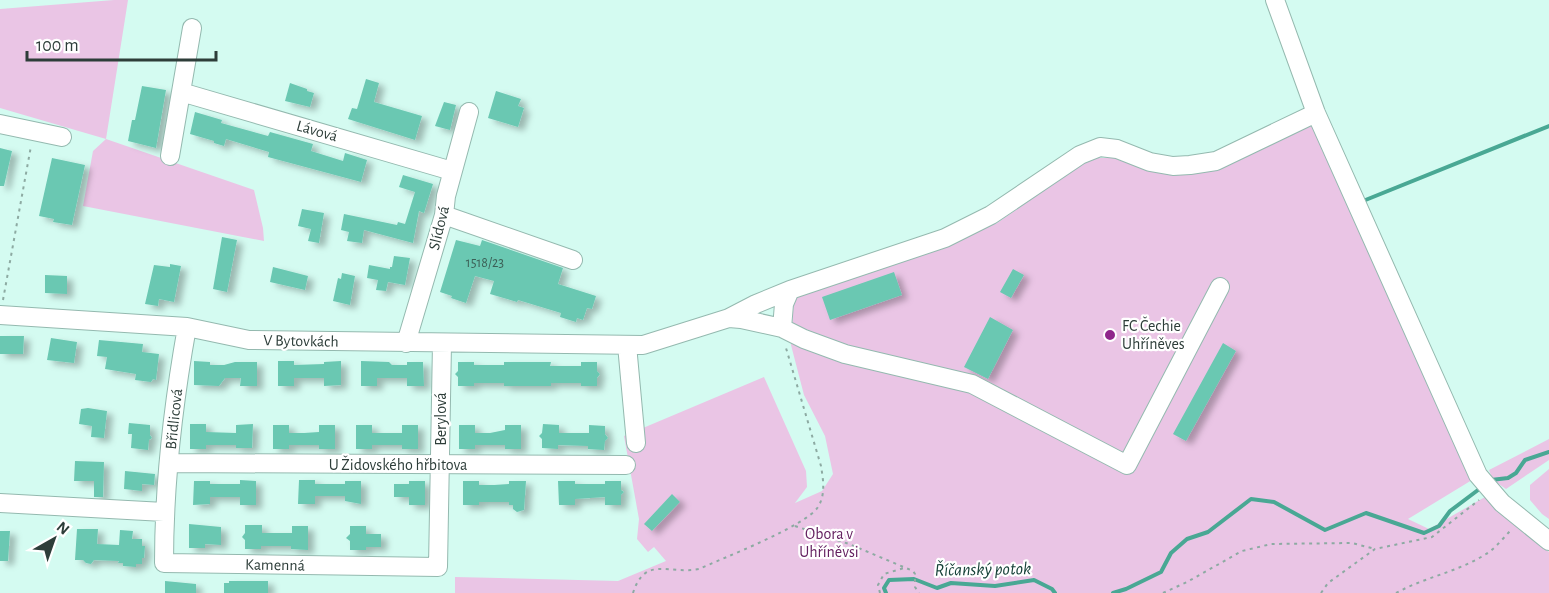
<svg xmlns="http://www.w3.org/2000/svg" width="1549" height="593" font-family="'Alegreya Sans',sans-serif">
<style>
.green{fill:#eac5e5}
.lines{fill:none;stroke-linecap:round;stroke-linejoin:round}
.stream{stroke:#49a894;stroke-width:4}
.building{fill:#6ac8b2;filter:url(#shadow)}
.minor-casing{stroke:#94b9af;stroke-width:20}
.path{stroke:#8daaa2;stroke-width:2;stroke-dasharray:3 4.5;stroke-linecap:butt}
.minor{stroke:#fff;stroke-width:18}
.poi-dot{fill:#8f268b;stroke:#fff;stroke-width:2}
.labels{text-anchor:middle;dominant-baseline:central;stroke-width:4.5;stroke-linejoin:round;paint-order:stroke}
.number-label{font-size:14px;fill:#3c6057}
.street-label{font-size:16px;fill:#2d3d39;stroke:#fff}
.poi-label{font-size:16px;fill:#2d3d39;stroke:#fff;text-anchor:start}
.park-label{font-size:16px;fill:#642160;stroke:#fff}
.water-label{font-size:18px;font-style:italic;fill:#164138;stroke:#fff}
</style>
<defs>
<filter id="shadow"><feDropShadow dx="6" dy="4" stdDeviation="3" flood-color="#0004"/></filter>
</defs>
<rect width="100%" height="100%" fill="#d4fbf1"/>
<!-- green -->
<path class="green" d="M114,0H128L106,139L254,190L263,228L264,241L83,206L93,151L106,139L0,108V9Z
M1311,123L1472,480L1408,519L1429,529L1485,497L1549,552V593H455V577L618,581L666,561L654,547L648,552L637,539L639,519L624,436L764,377L806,471L807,487L795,503L822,491L833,474L825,436L804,395L791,345L794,297L945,246L997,223L1091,158H1116L1166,174L1211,171Z
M1549,439V460L1506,489L1493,480L1489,470Z
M1549,469V519L1542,514L1530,500V485Z"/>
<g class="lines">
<!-- stream -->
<path class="stream" d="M1363,201L1549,126
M1491,480L1508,478L1516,473L1525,460L1549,452
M886,593L884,588L889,580L914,579L937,588L951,583L995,586L1034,580L1052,589L1055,593
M1113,593L1126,589L1161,572L1171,553L1187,539L1208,532L1251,499L1274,502L1325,530L1366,513L1424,533L1439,526L1450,511L1482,487"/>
</g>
<!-- building -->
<path class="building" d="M366,79L379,83L374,102L422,116L415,140L348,119L352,108L357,109Z
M290,83L307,89V91L314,93L310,107L285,101Z
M142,86L166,90L156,148L128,141L132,120H135Z
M496,91L521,99L518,106L524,108L518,127L488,118Z
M444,102L456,105L450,130L435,126Z
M195,112L222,120L221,123L268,136L270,132L313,144L311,151L343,161L345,153L367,160L361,182L268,157L269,152L226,139L224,146L214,143V141L190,134Z
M0,148L12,151L4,186H0Z
M52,158L85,165L72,225L53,222L54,219L39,216Z
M403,175L433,184L424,213L419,211L413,243L364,230L362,243L347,241L349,232L341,230L344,214L397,225L398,222L405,224L415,192L399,187Z
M302,209L324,213L319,243L308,241L311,229L298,226Z
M222,237L237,240L227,292L213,289Z
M456,240L480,246L482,240L563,268L558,284L596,296L592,309L587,308L583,320L577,318L576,322L560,317L561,313L518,300L517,302L490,294L494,281L475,276L466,303L451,298L452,296L440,292Z
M394,256L410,258L405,285L388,282L386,291L376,290L378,280L367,278L369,265L390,269V267H392Z
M170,264L181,266L174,302L159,299L158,306L145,304L154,265L170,267Z
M273,267L308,276L305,290L270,282Z
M1013,269L1024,275L1011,298L1000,292Z
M894,272L902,295L830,320L822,297Z
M342,273L355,276L350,305L333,301L338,278L341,279Z
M45,275L67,276V294L45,293Z
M990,317L1013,330L988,379L964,367Z
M0,336H24L23,354H0Z
M51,338L77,342L74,363L47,360Z
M99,340L143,344L142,352L159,354L156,380L153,379L151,382L135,380L136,374L105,369L107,357L97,356Z
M1223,343L1236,351L1186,441L1173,434Z
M194,361L210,362V365H224L235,362H257V386H240L241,378H225L219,386L194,385Z
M278,361H294V365L324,364V362L341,361V385L324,386V378H294V386H278Z
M361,361L389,362L392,365H407V362H423L424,386H407V378H377V386H361Z
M458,362H474V365H504V362H551L550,366H581V362H597V371L600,374L597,378V386H581V383H551V386H504V383H474V386H458V377L455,374L458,371Z
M88,408L107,411L104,438L91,437L92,426L79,424L81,409Z
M129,423L150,425V435L152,438L149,440L148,450L131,448L132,434H128Z
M190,424H206V432L236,433V425L253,424L252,448H236V445H206V449H190Z
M543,424L559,425V433H589V425L605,426V434L608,438L605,441L604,450L588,449V446L558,445V449L542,448V439L539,436L542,433Z
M273,425H289V433H304L319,432V425H335V449H319V445H289V449H273Z
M356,425H372V433H402V425H418V449H402V445H372V449H356Z
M459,425H475V433H490L505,430V425H521V449H505V445H475V449H459Z
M75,461L104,462L103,497H94V481H74Z
M125,471L155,474L154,485L142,484V491L124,489Z
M240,480L256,481V505H240V497H210V504L193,505L194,481H210V484H240Z
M299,480H315V484H345V481H361V504L345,501V496H315V504H298Z
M409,481H425V505H409V497H394V484H409Z
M463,481H479V485H494L509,484V481H526L524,510L517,512L513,509V505H509V502H479V505H463Z
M558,481H575V484H605V481H621V490L624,492L621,495V505H605V497L575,499V505H559Z
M672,494L680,502L652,531L644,524Z
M189,524L221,527V545L205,544V548H189Z
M245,525H262V533H292V526H308V550L291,549V546H261V549H245V540L242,537L245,533Z
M350,526H366V534H381V547H366V550H350V541L346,538L350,534Z
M77,529H98L97,544L119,545L120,530L133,531L132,539H142V546H145L144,558H142V564H136V567L123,566V563H118L119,561L94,560L91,564L86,563L83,560H75Z
M0,531H10L8,561H0Z
M165,581L196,584V593H165Z
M229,581H268V593H224V583H229Z"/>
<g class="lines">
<defs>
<path id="minor" d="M1275,0L1316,113L1478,475L1502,503L1549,541
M181,92L452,171
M0,124L62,137
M170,156L192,28
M444,215L573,260
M0,315L187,327L249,340L643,345L729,318L741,319L782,328L804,339L845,354L972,384L1127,465L1220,287
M729,318L756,304L790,290L945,238L991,215L1080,155L1100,147L1117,149L1150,162L1173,166L1190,165L1216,161L1316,113
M187,327C173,405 164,484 164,563L438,567L442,343
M782,328L784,304L790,290
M406,343L444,215L446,196L469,112
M627,345L636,443
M170,463L626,465
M0,503L164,512"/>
</defs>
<!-- minor casing -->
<use href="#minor" class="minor-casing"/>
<!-- path -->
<path class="path" d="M3,300L31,146
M795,526L849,544L913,571L915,574V587L919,593
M633,593C645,555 669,575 699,569C723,558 806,526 818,507C826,494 823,479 821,466L786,348
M880,593L878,585L884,574L904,568
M1163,593L1187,582L1242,551L1271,544L1352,543L1375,549
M1321,593L1328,583L1375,549L1432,537L1479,500
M1396,593C1425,577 1458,572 1486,554C1496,548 1504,537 1512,529"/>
<!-- minor -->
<use href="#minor" class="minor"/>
</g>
<!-- markers -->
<circle class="poi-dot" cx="1110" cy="335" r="6"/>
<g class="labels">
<!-- number labels -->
<g class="number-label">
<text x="485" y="263">1518/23</text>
</g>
<!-- street labels -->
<g class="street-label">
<text transform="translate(317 131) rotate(16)">Lávová</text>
<text transform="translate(439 228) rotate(-76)">Slídová</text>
<text transform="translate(301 341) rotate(1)">V Bytovkách</text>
<text transform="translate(174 419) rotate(-84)">Břidlicová</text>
<text transform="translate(441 419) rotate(-90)">Berylová</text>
<text x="398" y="465">U Židovského hřbitova</text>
<text transform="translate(275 565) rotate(1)">Kamenná</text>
</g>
<!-- poi labels -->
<g class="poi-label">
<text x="1122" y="326">FC Čechie<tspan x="1122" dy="18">Uhříněves</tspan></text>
</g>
<!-- park labels -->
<g class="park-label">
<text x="829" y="534">Obora v<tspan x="829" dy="18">Uhříněvsi</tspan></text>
</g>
<!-- water labels -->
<g class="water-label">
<text transform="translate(983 570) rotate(-1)">Říčanský potok</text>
</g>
</g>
<!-- north arrow -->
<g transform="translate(54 539) rotate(40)" stroke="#ffffff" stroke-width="4.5" paint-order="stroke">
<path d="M0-4.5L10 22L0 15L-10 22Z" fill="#2d3d39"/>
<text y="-9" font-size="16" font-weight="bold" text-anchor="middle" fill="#2d3d39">N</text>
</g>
<!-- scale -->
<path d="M27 51v9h189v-9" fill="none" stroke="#2d3d39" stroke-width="3"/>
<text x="36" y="51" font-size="18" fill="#2d3d39" stroke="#ffffff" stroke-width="4.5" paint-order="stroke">100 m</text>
</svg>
